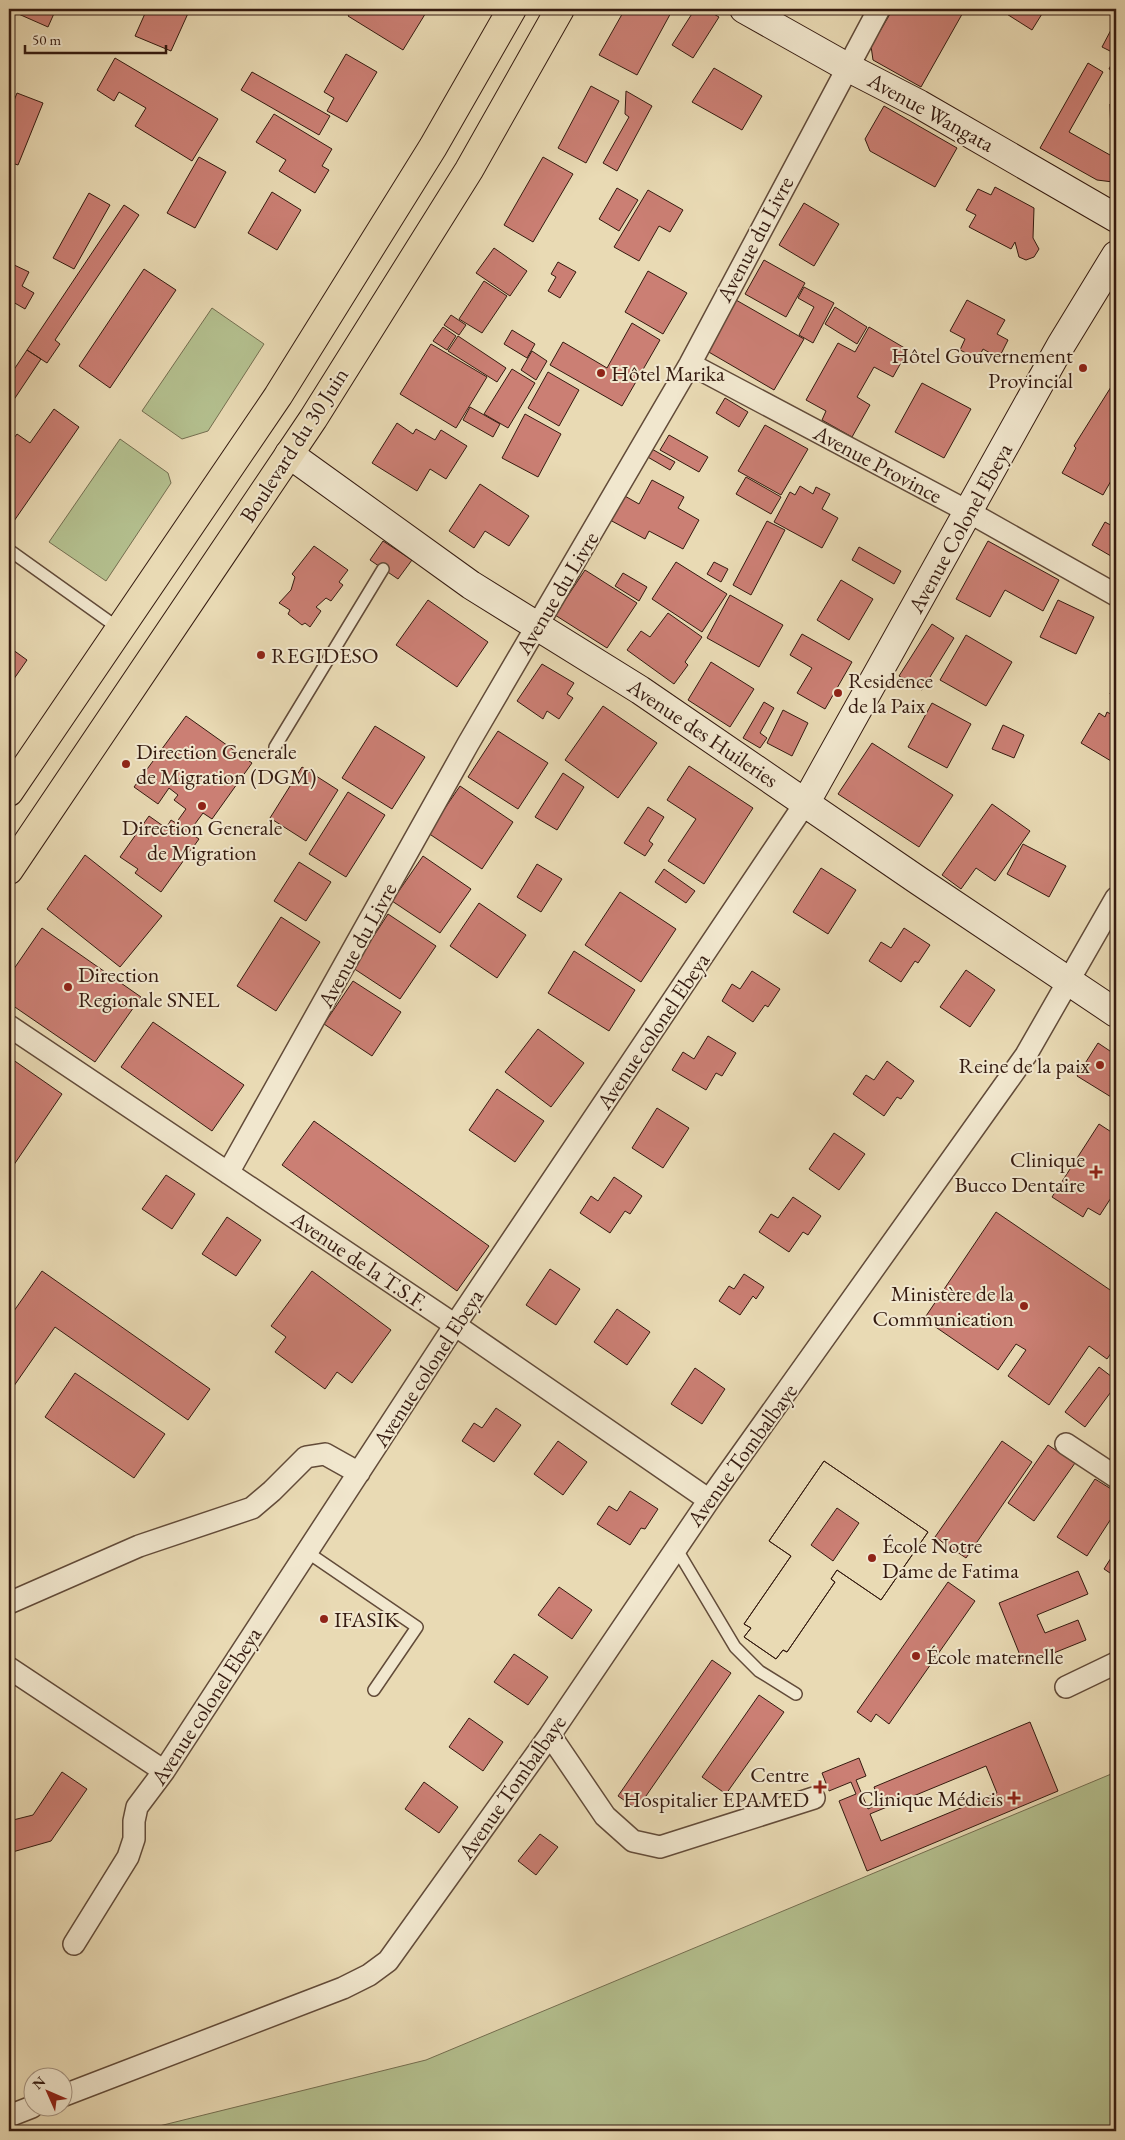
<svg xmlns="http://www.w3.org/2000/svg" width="1125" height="2140" font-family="'EB Garamond',serif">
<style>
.green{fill:#b4c08f;stroke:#746e50}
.building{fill:#cb7f74;stroke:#351b10;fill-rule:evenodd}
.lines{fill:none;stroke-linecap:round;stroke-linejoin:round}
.lane-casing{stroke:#624b39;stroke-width:14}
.street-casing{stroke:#624b39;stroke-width:24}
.secondary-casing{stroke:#351b10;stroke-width:30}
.primary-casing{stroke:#351b10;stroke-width:30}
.lane{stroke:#f1e7ce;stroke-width:11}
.street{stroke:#f1e7ce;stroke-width:21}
.secondary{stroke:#f1e7ce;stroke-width:28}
.primary{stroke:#e9dab4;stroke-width:28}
.poi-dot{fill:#8f2418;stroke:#f1e7ce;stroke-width:2}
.labels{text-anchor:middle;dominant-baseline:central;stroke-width:4;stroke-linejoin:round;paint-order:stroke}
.street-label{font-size:22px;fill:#351b10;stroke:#f1e7ce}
.poi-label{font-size:22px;fill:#351b10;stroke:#f1e7ce;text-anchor:start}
</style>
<rect width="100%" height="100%" fill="#e9dab4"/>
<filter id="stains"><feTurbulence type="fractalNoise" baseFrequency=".004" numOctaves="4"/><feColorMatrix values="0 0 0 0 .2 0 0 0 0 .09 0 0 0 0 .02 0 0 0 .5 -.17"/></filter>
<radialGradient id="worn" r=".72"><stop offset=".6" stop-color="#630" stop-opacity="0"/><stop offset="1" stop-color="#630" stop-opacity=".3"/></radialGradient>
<!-- green -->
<path class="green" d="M212,308L264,344L208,431L182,439L142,411Z
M120,439L168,473L171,483L106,581L49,542Z
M1116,1772V2131H139L426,2060Z"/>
<!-- building -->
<path class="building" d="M15,9H56L48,27L14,12Z
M147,9H190L171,51L135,36Z
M353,9H423L427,11L403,50L348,16Z
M625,9H673L637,75L599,55Z
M695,9H705L719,17L693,58L672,45Z
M893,9H965L921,87L873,60L871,46Z
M1004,9H1045L1032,30L1002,11Z
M1112,28L1116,30V54L1102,47Z
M346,54L377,72L347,122L327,111L334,98L324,92Z
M1116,55V72L1109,69Z
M115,58L218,119L192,161L135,126L146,108L119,92L114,101L97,90Z
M1088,63L1103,72L1069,132L1110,155L1115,146L1111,135L1110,104H1116V180L1113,182L1097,180L1040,148Z
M714,68L762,96L742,130L692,102Z
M252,72L330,116L319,135L241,90Z
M591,86L619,101L586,163L558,148Z
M626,91L652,106L617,171L603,163L629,117L625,114Z
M17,93L43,103L18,165L9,162V108H11Z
M884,106L957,148L935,187L870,151L865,139Z
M274,114L332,149L322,166L329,170L315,193L279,171L286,160L256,142Z
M199,157L226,172L195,228L167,213Z
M543,157L573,174L533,242L504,225Z
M995,187L1034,208L1033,238L1039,249L1034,257L1026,260L1019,257L1015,242L1011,249L969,227L976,215L966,210L978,189L991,195Z
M617,188L638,200L619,231L599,219Z
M648,190L683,210L670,232L659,226L639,261L614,247Z
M272,192L301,210L277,250L248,233Z
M89,193L110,205L74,269L53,258Z
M804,203L839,224L814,266L779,245Z
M124,205L139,215L55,340L60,344L47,363L27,350Z
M494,248L527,271L510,296L476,273Z
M764,260L805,283L786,317L745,294Z
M558,262L576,272L560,298L548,291L556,277L551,274Z
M12,264L29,272L22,286L34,293L25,309L13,302L9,308V270Z
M144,269L176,290L110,388L79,366Z
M648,271L687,293L663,334L625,312Z
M484,281L507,296L482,333L459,319Z
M804,287L834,303L813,343L799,335L814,307L798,298Z
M736,300L804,339L774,390L707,351Z
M967,300L1005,320L997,334L1008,340L999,358L983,349L978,359L960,350L965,339L950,331Z
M835,307L867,327L857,344L825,324Z
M451,315L466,325L459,335L444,325Z
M632,323L660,340L622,406L550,365L563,342L607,368Z
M443,327L456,336L447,350L433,341Z
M869,327L908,350L893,377L874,367L857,397L870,405L852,437L822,420L826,411L806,400L838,343L855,352Z
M512,330L535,344L527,358L504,344Z
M458,336L506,368L497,382L448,351Z
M431,344L487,377L456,428L400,394Z
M27,350L41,359L9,407V377Z
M532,351L547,361L536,380L521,370Z
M512,369L535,383L508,428L484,414Z
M548,372L579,390L559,426L528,408Z
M922,383L971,409L944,458L895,432Z
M1111,387L1116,390V472L1103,495L1062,473L1076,448L1074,446Z
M725,398L748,412L739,427L716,413Z
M470,407L500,424L493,437L463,420Z
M54,409L79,427L14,521L9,518V473L12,469L9,467V445L17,434L30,443Z
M525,414L561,434L538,477L502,458Z
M397,423L413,434L416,429L435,440L441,430L467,446L446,479L430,469L417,491L372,463Z
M765,425L808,449L781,495L738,471Z
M669,435L708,457L699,472L660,450Z
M650,448L675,462L670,470L646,456Z
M746,477L781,497L771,514L736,494Z
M652,480L684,497L678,508L699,520L683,549L649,531L645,539L610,520L623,495L639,504Z
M480,484L529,516L509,546L485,531L474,548L449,531Z
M800,486L813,494L816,487L830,494L822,509L838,518L822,548L774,522L790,492L795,495Z
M767,521L785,530L751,595L733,585Z
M1105,522L1116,528V559L1092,545Z
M383,541L412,560L398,579L370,560Z
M988,541L1059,580L1043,611L1005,590L990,617L956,599Z
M314,546L348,570L339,582L343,585L331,601L326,598L316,607L321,611L310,627L305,623L302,625L288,614L290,610L279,603L291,590L295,577L292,574Z
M859,547L901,571L894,584L852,560Z
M676,562L727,594L702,632L652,599Z
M714,562L728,569L721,582L707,574Z
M1116,564V577L1111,574Z
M585,570L637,603L607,648L555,615Z
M623,573L647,587L639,601L615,586Z
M841,580L873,599L849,640L817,620Z
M730,595L783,625L759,667L707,638Z
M428,600L488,642L457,687L396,645Z
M1058,600L1094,617L1076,654L1040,637Z
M668,613L702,637L685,662L688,665L674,684L627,650L641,631L650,637Z
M932,624L954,638L922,690L899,676Z
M802,634L852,662L825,709L797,693L812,668L790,655Z
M966,635L1012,662L986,706L940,680Z
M9,647L27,660L9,686Z
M711,662L754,689L730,727L688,700Z
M542,664L574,683L567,694L573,698L559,719L547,711L543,719L517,701Z
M1116,683V698L1110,694Z
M764,702L774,708L760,733L767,738L760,748L743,738Z
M932,703L971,724L947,768L908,747Z
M603,706L657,743L618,798L565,760Z
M783,710L808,723L792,756L767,743Z
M1107,712L1116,717V764L1081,743L1099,713L1105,717Z
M186,716L252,763L212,819L203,813L189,832L199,839L161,892L135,873L138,869L120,857L149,816L166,828L171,820L176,823L186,809L174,800L178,795L169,788L158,804L134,787Z
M1003,725L1024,735L1014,758L992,749Z
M375,726L425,757L392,809L342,778Z
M498,731L548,763L518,809L468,777Z
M872,743L953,795L919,847L838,794Z
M689,766L753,808L704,884L668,861L696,819L667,800Z
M302,767L338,790L306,841L270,818Z
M563,773L584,787L557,830L535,817Z
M460,786L513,822L482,869L428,833Z
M348,792L385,815L346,877L309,854Z
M992,804L1030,831L995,881L976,868L961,889L942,875Z
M648,807L664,817L649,841L653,844L645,856L624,843Z
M1023,844L1066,866L1049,897L1007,874Z
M85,855L162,916L120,967L47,909Z
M423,856L471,889L440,933L392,901Z
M299,862L331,882L306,921L274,901Z
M537,864L562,879L541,912L517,897Z
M821,868L856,890L828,934L793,912Z
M664,869L695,891L686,903L655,882Z
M620,892L676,929L641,982L585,945Z
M479,903L526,935L497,978L450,946Z
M388,914L436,946L400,999L353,968Z
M281,917L320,942L276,1011L237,986Z
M42,928L141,997L95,1062L9,1003V976Z
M904,928L930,945L918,963L915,961L901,982L869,961L881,942L891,948Z
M574,951L635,990L609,1031L548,993Z
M966,970L995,990L970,1027L940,1007Z
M752,971L780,989L768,1007L765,1005L753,1022L722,1001L732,984L740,989Z
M353,981L401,1012L372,1056L324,1024Z
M153,1022L244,1085L212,1131L121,1067Z
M538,1029L584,1063L551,1107L505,1072Z
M708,1036L736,1053L722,1076L716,1073L706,1090L672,1070L683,1052L694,1059Z
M1098,1043L1116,1055V1100L1077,1076Z
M9,1057L62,1094L9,1172Z
M887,1061L914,1081L901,1099L897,1097L884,1116L853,1094L866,1075L874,1080Z
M497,1089L544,1121L515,1162L469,1130Z
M657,1108L689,1128L663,1168L632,1148Z
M314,1121L489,1246L457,1291L282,1165Z
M1099,1124L1116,1135V1190L1100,1215L1088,1208L1083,1217L1052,1197Z
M834,1133L865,1154L839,1190L809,1169Z
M166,1175L195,1194L172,1229L142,1209Z
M614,1177L642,1196L630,1214L625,1211L610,1233L580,1213L591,1196L598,1201Z
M793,1197L821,1216L808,1235L803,1232L789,1252L759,1232L771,1214L778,1218Z
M996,1212L1116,1294V1346L1107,1359L1089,1346L1049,1405L1008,1376L1026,1350L1016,1344L998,1370L924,1319Z
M227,1217L261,1240L236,1276L202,1254Z
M550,1269L580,1289L556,1325L526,1305Z
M42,1271L210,1389L188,1420L55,1327L9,1393V1318Z
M312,1271L391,1330L352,1383L337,1372L325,1389L275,1352L286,1337L271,1326Z
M744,1274L764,1287L756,1299L753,1296L740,1315L719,1301L729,1286L734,1289Z
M617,1309L650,1332L627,1365L594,1342Z
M1099,1367L1116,1380V1385L1085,1427L1065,1412Z
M695,1368L725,1389L702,1424L671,1404Z
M75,1373L165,1434L134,1478L45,1417Z
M496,1408L521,1425L494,1462L462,1441L474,1423L482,1428Z
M558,1441L587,1462L563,1495L534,1474Z
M1002,1441L1032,1462L966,1558L935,1537Z
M1048,1445L1075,1463L1034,1521L1008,1503Z
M824,1461L928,1532L881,1600L837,1570L831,1579L835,1582L787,1652L783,1650L776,1659L744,1637L751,1628L744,1624L791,1556L769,1541ZM837,1508L859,1523L833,1561L811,1545Z
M824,1461L928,1532L881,1600L837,1570L831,1579L835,1582L787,1652L783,1650L776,1659L744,1637L751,1628L744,1624L791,1556L769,1541Z
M1095,1479L1116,1492V1511L1087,1556L1057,1537Z
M630,1491L658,1509L645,1529L641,1528L630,1545L597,1524L609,1506L617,1511Z
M1116,1550V1577L1104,1569Z
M1078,1571L1088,1594L1037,1615L1045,1633L1078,1620L1086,1640L1024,1665L999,1603Z
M948,1582L975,1601L889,1724L876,1714L871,1722L857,1712Z
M559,1587L592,1610L572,1639L538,1615Z
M514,1654L548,1677L528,1705L494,1682Z
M712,1660L731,1673L637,1809L618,1796Z
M759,1695L784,1712L726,1794L702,1777Z
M469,1718L503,1742L483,1771L449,1747Z
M1030,1722L1058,1791L867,1871L839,1801L856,1794L851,1782L829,1791L822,1773L859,1758L866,1776L856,1780L868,1809L880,1803L874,1787ZM986,1766L997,1793L881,1841L870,1814Z
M62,1772L87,1789L51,1841L9,1853V1821L33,1815Z
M424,1782L458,1807L439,1833L405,1809Z
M540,1834L558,1847L536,1875L518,1861Z"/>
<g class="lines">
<defs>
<path id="lane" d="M9,550L121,630
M275,747L383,569
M676,1548L735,1647L759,1671L796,1694
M307,1552L417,1627L374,1690"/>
<path id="street" d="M690,364L969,512L1116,595
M9,1026L455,1325L709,1500
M228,1173L468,744L690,364L879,9
M1066,1444L1116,1477
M9,1603L139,1546L252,1508L272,1491L306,1457L325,1454L359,1473
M9,1668L164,1771
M1066,1687L1116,1663
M550,1735L605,1816L633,1841L660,1847L814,1798
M74,1944L128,1857L134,1839V1821L137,1807L164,1771L455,1325L806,802
M62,2096L343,1988L369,1975L388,1961L550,1735L709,1500L1026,1055L1116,898
M9,2116L32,2107"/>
<path id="secondary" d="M744,9L847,67L919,104L1116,218
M289,454L471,585L640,690L919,881L1116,1013
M806,802L1061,345L1116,255"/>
<path id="primary" d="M9,792L278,396L433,147L512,9
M9,870L313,419L469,170L560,9"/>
</defs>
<!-- lane casing -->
<use href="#lane" class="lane-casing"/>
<!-- street casing -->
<use href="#street" class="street-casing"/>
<!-- secondary casing -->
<use href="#secondary" class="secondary-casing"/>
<!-- primary casing -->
<use href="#primary" class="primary-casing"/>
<!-- lane -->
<use href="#lane" class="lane"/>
<!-- street -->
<use href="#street" class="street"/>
<!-- secondary -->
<use href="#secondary" class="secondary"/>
<!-- primary -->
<use href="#primary" class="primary"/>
</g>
<!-- markers -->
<g class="poi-dot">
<circle cx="1083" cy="368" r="5"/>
<circle cx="601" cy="373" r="5"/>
<circle cx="261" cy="655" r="5"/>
<circle cx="838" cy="693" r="5"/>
<circle cx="126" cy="764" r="5"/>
<circle cx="202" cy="806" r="5"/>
<circle cx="68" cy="987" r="5"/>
<circle cx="1100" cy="1065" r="5"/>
<path d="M1093.5 1164.5h5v5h5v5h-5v5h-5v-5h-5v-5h5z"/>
<circle cx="1024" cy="1306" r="5"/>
<circle cx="872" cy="1558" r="5"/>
<circle cx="324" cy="1619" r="5"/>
<circle cx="916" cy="1656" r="5"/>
<path d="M817.5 1779.5h5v5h5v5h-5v5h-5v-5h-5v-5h5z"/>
<path d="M1011.5 1790.5h5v5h5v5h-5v5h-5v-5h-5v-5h5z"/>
</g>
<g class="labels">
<!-- street labels -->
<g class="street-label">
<text transform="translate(931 112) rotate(29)">Avenue Wangata</text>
<text transform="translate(755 239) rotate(-62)">Avenue du Livre</text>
<text transform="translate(294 445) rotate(-57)">Boulevard du 30 Juin</text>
<text transform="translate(878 464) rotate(28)">Avenue Province</text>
<text transform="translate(960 528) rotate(-61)">Avenue Colonel Ebeya</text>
<text transform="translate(557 593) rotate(-59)">Avenue du Livre</text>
<text transform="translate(703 733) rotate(34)">Avenue des Huileries</text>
<text transform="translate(357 945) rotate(-61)">Avenue du Livre</text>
<text transform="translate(653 1031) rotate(-56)">Avenue colonel Ebeya</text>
<text transform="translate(360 1261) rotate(34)">Avenue de la T.S.F.</text>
<text transform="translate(428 1368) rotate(-57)">Avenue colonel Ebeya</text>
<text transform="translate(742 1455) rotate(-54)">Avenue Tombalbaye</text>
<text transform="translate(206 1706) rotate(-57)">Avenue colonel Ebeya</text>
<text transform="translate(512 1787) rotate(-55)">Avenue Tombalbaye</text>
</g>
<!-- poi labels -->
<g class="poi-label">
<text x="1073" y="355" text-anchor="end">Hôtel Gouvernement<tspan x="1073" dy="25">Provincial</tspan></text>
<text x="611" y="373">Hôtel Marika</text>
<text x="271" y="655">REGIDESO</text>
<text x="848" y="680">Residence<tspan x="848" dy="25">de la Paix</tspan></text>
<text x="136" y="751">Direction Generale<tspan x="136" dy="25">de Migration (DGM)</tspan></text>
<text x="202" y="827" text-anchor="middle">Direction Generale<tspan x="202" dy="25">de Migration</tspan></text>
<text x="78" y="974">Direction<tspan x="78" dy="25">Regionale SNEL</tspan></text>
<text x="1090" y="1065" text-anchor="end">Reine de la paix</text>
<text x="1085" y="1159" text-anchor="end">Clinique<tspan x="1085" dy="25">Bucco Dentaire</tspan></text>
<text x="1014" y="1293" text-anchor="end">Ministère de la<tspan x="1014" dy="25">Communication</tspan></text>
<text x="882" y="1545">École Notre<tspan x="882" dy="25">Dame de Fatima</tspan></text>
<text x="334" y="1619">IFASIK</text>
<text x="926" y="1656">École maternelle</text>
<text x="809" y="1774" text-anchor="end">Centre<tspan x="809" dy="25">Hospitalier EPAMED</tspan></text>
<text x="1003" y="1798" text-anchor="end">Clinique Médicis</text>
</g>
</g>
<!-- margin -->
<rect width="1125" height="2140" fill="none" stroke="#e9dab4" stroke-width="30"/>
<rect x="10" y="10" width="1105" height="2120" fill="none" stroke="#351b10" stroke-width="2.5"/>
<rect x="15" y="15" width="1095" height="2110" fill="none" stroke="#351b10"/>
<!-- north arrow -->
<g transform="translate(48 2092) rotate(315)"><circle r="24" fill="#f1e7ce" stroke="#a69582"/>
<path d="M0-4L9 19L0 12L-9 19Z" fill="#8f2418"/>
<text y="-8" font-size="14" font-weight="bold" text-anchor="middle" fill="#351b10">N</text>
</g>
<!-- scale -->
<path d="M25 45v8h141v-8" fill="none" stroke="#351b10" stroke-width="2.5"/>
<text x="32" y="45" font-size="15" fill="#351b10" stroke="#f1e7ce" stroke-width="4" paint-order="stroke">50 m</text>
<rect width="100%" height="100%" filter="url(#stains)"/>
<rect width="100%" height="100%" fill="url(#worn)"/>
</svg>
